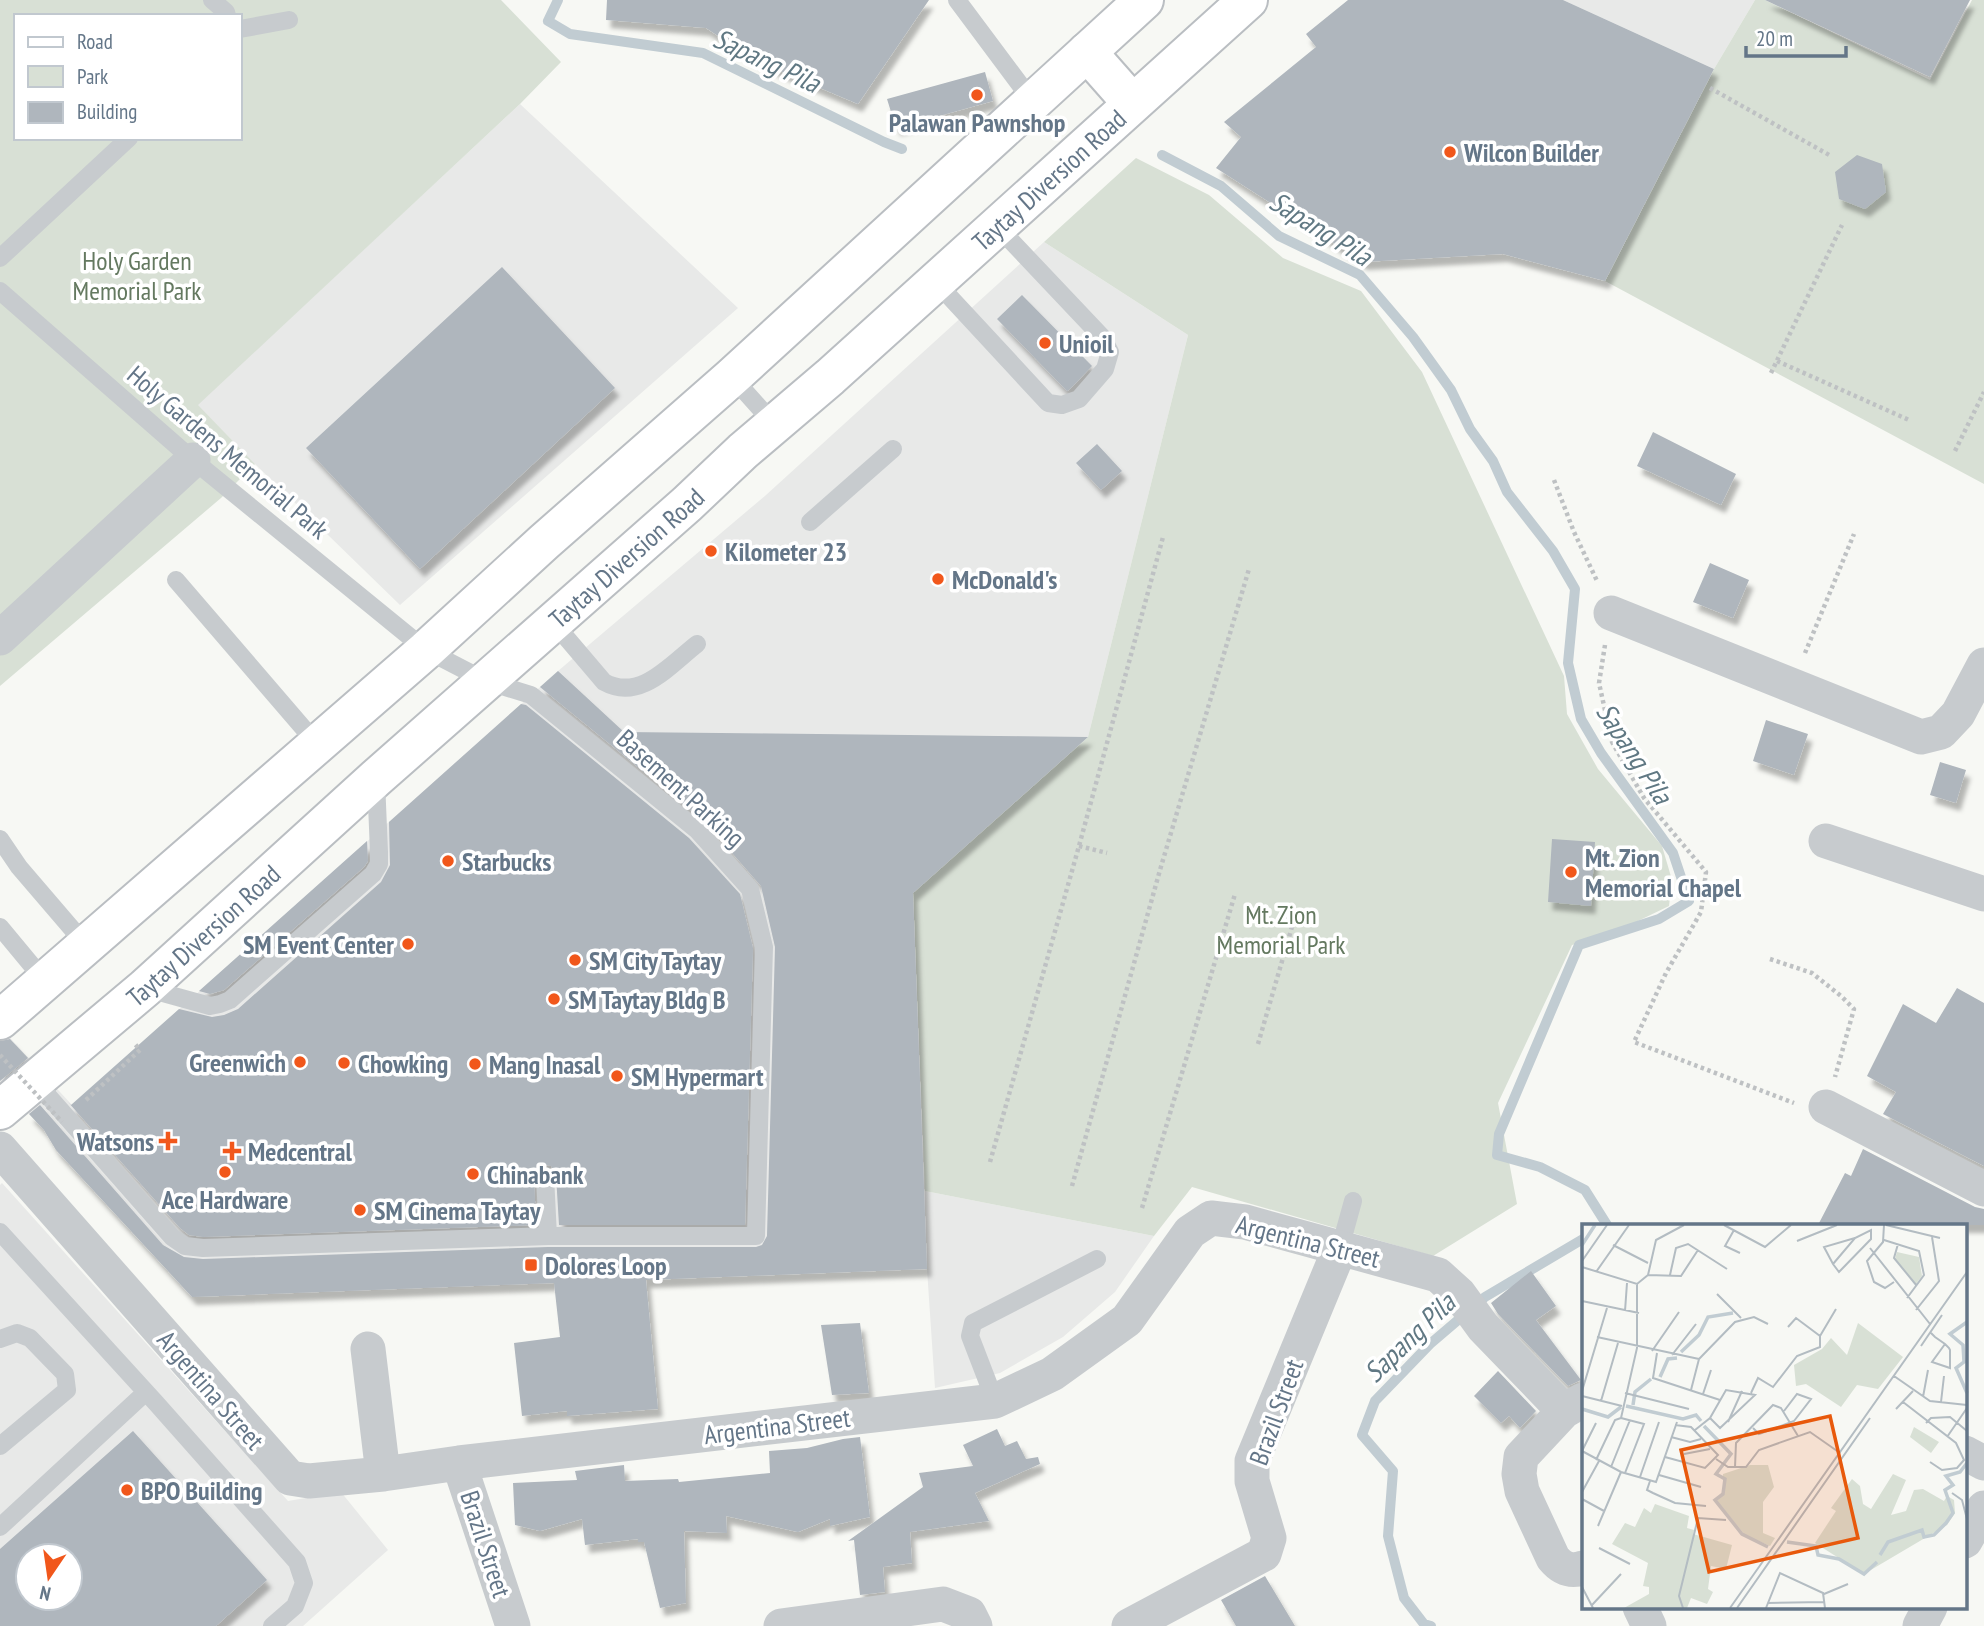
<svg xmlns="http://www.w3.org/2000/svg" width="1984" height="1626" font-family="'PT Sans Narrow',sans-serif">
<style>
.built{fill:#e8e9e8;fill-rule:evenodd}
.green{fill:#d8e0d5;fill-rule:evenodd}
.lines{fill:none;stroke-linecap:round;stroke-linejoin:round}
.stream{stroke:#c1ccd2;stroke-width:10}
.building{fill:#afb6bd;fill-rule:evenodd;filter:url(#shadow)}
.primary-casing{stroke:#babec2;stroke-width:42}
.path{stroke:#bec1c3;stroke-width:4.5;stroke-dasharray:3.5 3.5;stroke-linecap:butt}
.lane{stroke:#c7cbce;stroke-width:18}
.street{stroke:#c7cbce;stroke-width:35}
.primary{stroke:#fff;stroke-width:38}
.path-bridge{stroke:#bec1c3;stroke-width:4.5;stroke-dasharray:3.5 3.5;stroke-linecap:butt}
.poi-dot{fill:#f1571b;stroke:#fff;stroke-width:2.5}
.labels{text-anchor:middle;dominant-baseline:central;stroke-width:7;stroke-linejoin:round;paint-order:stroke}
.poi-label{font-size:26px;font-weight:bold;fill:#647688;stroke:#fff;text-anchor:start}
.street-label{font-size:26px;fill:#647688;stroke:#fff}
.park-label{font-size:26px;fill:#647960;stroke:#fff}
.water-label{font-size:28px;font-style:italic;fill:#607883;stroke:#fff}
.inset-river{fill:none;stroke:#c1ccd2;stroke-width:3.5}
.inset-road{fill:none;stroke:#b3bcc2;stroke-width:2}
.view{fill:#e8590c;fill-opacity:0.15;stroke:#e8590c;stroke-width:3.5}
.inset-edge{fill:none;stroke:#647688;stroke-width:3.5}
</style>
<defs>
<filter id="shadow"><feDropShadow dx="4.5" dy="8" stdDeviation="2" flood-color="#0004"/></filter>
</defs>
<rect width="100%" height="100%" fill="#f7f8f4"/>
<!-- built -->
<path class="built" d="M1563,0H1755L1714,69Z
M520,104L738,308L400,605L255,464L197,405Z
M1044,242L1188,335L1088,737L913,894L925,1191L1154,1236L1115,1292L1063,1337L1000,1373L935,1388L927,1269L193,1297L56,1150L44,1130L0,1082V1027L72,1105L558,671L766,495Z
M2,1183L288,1501L341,1492L388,1550L303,1626H0V1185ZM28,1556H70V1598H28Z"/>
<!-- green -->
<path class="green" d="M0,0H501L561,62L520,104L198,405L255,464L221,498L0,686ZM16,16H240V138H16Z
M1755,0H1765L1930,80L1972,0H1984V484L1605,281L1714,69Z
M1136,158L1209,195L1283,258L1361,291L1422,372L1564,676L1567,714L1598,769L1662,846L1672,880L1669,906L1611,934L1572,945L1498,1103L1517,1204L1433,1256L1192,1187L1154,1236L925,1191L913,893L1088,737L1188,335L1044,242Z"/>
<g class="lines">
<!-- stream -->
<path class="stream" d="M558,0L548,21L570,34L703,53L884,142L902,149
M1162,155L1221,186L1279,236L1360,275L1413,337L1451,390L1470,429L1493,461L1507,492L1553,551L1575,589L1568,663L1581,719L1601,753L1673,853L1689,901L1659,919L1579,945L1499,1134L1497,1155L1540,1167L1585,1190L1607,1225
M1431,1626L1424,1624L1404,1598L1388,1536L1393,1471L1362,1435L1375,1401L1430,1344L1485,1297L1583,1239"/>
</g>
<!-- building -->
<path class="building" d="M607,0H929L858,104L756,61L706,28L606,20Z
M1348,0H1563L1714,69L1605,281L1503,254L1363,262L1216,168L1241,137L1224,122L1316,47L1306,34Z
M1765,0H1970L1930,77Z
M985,72L993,101L896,128L887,99Z
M1857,155L1882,164L1886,192L1865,209L1839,199L1835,172Z
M502,267L615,388L420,569L306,448Z
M1022,295L1092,366L1069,390L1067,391L997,319Z
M1653,432L1736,474L1721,505L1637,466Z
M1097,444L1122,471L1101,490L1076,463Z
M1710,563L1749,580L1733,618L1693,602Z
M558,671L624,732L1088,737L913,893L927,1269L646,1280L658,1409L567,1416V1411L522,1416L514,1343L560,1337L554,1283L192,1297L56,1150L44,1130L29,1114L40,1105L163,1245L184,1257L203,1259L548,1247H756L762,1245L767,1236L775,947L761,886L704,821L540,687Z
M521,704L526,705L689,838L740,894L753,948L745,1225H559L556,1175L551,1166L545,1165L538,1167L534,1176L536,1225L203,1237L189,1235L180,1228L68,1102L71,1105L179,1009L212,1017L224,1015L238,1009L381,882L390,865L389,822Z
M1766,720L1808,734L1794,775L1753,761Z
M1940,762L1966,770L1956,803L1930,795Z
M1552,839L1595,842L1591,906L1548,902Z
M367,841L368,861L364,867L224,990L210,994L199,991Z
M1957,988L1984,1003V1166L1883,1114L1896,1092L1867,1076L1903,1004L1936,1023Z
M10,1039L28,1058L0,1081V1041Z
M1863,1149L1975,1207L1984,1209V1225H1818L1845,1173L1851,1176Z
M1531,1271L1556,1306L1536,1320L1581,1380L1568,1386L1498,1314L1491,1303Z
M860,1323L869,1393L832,1395L821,1325Z
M1498,1371L1536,1411L1520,1428L1509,1416L1501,1423L1474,1396Z
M997,1429L1005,1446L1017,1441L1026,1459L1038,1457L1040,1464L975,1493L989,1521L910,1532L912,1563L883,1567L885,1592L860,1595L854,1540L848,1541L923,1487L919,1473L973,1466L963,1445Z
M133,1431L267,1580L216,1626H0V1549ZM28,1556H70V1598H28Z
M860,1437L870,1517L830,1526V1519L798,1532L726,1516L727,1533L684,1531L686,1603L660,1608L644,1542H638V1539L585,1545L582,1519L540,1531L515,1525L513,1483L577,1480L575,1471L624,1465L625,1481L678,1479L679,1482L770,1473L769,1451L807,1448L843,1439Z
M1265,1576L1295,1626H1236L1221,1600Z"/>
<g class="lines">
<defs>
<g id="primary">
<path d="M1087,52L1132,103"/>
<path d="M0,1020L426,650L544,542L732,377L1144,0"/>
<path id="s1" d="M0,1110L145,988L376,778L687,504L743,451L830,377L1248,0"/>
</g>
</defs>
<!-- primary casing -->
<use href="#primary" class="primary-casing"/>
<!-- path -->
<path class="path" d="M1710,88L1831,156
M1777,361L1909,420
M1771,373L1842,225
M1955,451L1984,392
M1554,480L1574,532L1598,583
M1605,645L1599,683L1612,742L1644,798L1706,872L1701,912L1666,973L1634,1042L1794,1103
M1805,653L1854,534
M1079,846L1107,853
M1770,959L1812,973L1841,996L1854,1009L1835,1077
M1258,1044L1296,913
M86,1100L140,1050L135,1044
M990,1162L1079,846L1163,537
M1072,1186L1160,870L1249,569
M1142,1208L1235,894"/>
<!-- lane -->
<path class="lane" d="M212,0L226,12L227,16
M957,0L1033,102
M240,29L289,20
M0,258L129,138
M935,281L1048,403L1062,405L1079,399L1105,369L1110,352L1102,337L997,226
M0,291L193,460L426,650L486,681L531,695L697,830L750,889L764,947L756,1236H548L203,1248L185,1246L172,1237L34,1080
M732,377L774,424
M810,522L893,449
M176,580L317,744
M553,622L604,682C640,702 670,665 697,644
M0,839L19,867L85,944
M0,927L44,980
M145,988L210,1006L220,1004L230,1000L373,874L379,864V852L376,780
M545,1176L548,1236
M0,1232L156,1403L297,1562L304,1583L295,1606L272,1626
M1340,1248L1353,1201
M0,1339L17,1333L30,1338L65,1374L67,1390L0,1446
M995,1401L970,1336L973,1323L1097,1259
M0,1527L146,1392"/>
<!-- street -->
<path class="street" d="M1611,613L1921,737L1941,732L1958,714L1984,665
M0,638L193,460
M1826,841L1984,894
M1826,1107L1984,1189
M0,1149L290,1478L309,1481L383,1474L459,1463L995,1401L1052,1374L1127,1320L1190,1232L1211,1218L1245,1222L1438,1275L1459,1294L1483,1327L1564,1411
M368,1349L383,1474
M1583,1400L1564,1411L1521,1457L1519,1474L1522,1491L1553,1558C1562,1569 1570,1572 1583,1568
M1965,1453L1984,1463
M459,1463L513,1626
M1965,1541L1984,1508
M1640,1607L1649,1626
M781,1626L943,1604L969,1614L975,1626
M1129,1626L1264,1554L1269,1538L1252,1481V1461L1340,1248
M1920,1626L1930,1607"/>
<!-- primary -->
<use href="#primary" class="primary"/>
<!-- path-bridge -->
<path class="path-bridge" d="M0,1055L62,1122"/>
</g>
<!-- markers -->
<g class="poi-dot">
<circle cx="977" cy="95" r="7"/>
<circle cx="1450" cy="152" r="7"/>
<circle cx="1045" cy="343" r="7"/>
<circle cx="711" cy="551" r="7"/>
<circle cx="938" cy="579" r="7"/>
<circle cx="448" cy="861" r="7"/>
<circle cx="1571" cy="872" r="7"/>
<circle cx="408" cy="944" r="7"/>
<circle cx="575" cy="960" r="7"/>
<circle cx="554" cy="999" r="7"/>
<circle cx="300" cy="1062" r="7"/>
<circle cx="344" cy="1063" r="7"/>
<circle cx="475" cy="1064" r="7"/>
<circle cx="617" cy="1076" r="7"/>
<path d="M164.5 1130.5h7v7h7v7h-7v7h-7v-7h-7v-7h7z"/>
<path d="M228.5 1140.5h7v7h7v7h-7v7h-7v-7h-7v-7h7z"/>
<circle cx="225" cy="1172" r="7"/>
<circle cx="473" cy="1174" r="7"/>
<circle cx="360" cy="1210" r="7"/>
<rect x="524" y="1258" width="14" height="14" rx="3.5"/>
<circle cx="127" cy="1490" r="7"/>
</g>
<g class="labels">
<!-- poi labels -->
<g class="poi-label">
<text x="977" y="122" text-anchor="middle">Palawan Pawnshop</text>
<text x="1464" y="152">Wilcon Builder</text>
<text x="1059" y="343">Unioil</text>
<text x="725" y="551">Kilometer 23</text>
<text x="952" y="579">McDonald's</text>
<text x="1585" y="857">Mt. Zion<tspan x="1585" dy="30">Memorial Chapel</tspan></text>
<text x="462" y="861">Starbucks</text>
<text x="394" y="944" text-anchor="end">SM Event Center</text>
<text x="589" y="960">SM City Taytay</text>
<text x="568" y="999">SM Taytay Bldg B</text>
<text x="286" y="1062" text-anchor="end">Greenwich</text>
<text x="358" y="1063">Chowking</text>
<text x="489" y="1064">Mang Inasal</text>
<text x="631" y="1076">SM Hypermart</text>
<text x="154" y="1141" text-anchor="end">Watsons</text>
<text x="248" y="1151">Medcentral</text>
<text x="487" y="1174">Chinabank</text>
<text x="225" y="1199" text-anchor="middle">Ace Hardware</text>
<text x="374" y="1210">SM Cinema Taytay</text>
<text x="545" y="1265">Dolores Loop</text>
<text x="141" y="1490">BPO Building</text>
</g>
<!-- street labels -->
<g class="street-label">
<text stroke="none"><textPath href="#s1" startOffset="1402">Taytay Diversion Road</textPath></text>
<text transform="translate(228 452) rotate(40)">Holy Gardens Memorial Park</text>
<text stroke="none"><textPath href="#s1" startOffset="835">Taytay Diversion Road</textPath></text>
<text transform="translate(681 788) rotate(42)">Basement Parking</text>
<text stroke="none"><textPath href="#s1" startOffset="268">Taytay Diversion Road</textPath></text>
<text transform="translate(1308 1241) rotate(14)">Argentina Street</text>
<text transform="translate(211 1390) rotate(49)">Argentina Street</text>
<text transform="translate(1276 1412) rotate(-70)">Brazil Street</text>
<text transform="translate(777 1426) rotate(-7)">Argentina Street</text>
<text transform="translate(486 1544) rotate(72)">Brazil Street</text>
</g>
<!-- park labels -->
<g class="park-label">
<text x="137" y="260">Holy Garden<tspan x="137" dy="30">Memorial Park</tspan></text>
<text x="1281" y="914">Mt. Zion<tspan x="1281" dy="30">Memorial Park</tspan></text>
</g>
<!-- water labels -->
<g class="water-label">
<text transform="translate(767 60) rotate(25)">Sapang Pila</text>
<text transform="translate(1321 228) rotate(32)">Sapang Pila</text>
<text transform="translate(1635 753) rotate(57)">Sapang Pila</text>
<text transform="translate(1409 1337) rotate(-44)">Sapang Pila</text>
</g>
</g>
<!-- overview -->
<g transform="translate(1582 1224)">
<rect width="385" height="385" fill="#f7f8f4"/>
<path d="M315,28L337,33L340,52L334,60L313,35ZM276,99L321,133L296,165L275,161L259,183L224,160L214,162L212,141L240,125L249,114L265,131ZM332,203L357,218L349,229L328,213ZM168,241H186L192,263L181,278V309L193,314L188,322L163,311L135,277L141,270V250ZM311,250L324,256L309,291L324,287L332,266L341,265L362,277L365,272L372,276L373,289L365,301L282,350L233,319L254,287L249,284L270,255L278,262L281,280L289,285ZM73,280L107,292L105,304L112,306L111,310L150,321L144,345L129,342L126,365L131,368L125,380L109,374L105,384H42L67,370V363L61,362L66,339L30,320L43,299L53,303L62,284L69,289Z" fill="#d8e0d5"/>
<path class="inset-river" d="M0,21L13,1M385,98L368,110L381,121L382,138L374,144L385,169M99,128L117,111L126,93L151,89M78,153L86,135L95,134M51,181L53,168L69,155M44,182L101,195L114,191L119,197M0,185L26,193L39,183M122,202L149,230L134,250L143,255L141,270L133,276L160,310L186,323M205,318L234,322L236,331L257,335L282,350L295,338M298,331L306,318L340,306L342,313L352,311L364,299L371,289L363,266L371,261L364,252L378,248L385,239"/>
<path class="inset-road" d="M142,1L183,23L209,1M302,1L301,18L285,37L292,58L303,64L312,58M304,1L358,14M152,6L143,22L158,29M302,16L337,27L342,51L325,74M215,17L255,1M316,20L312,34L335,62M31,21L66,39M288,24L348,100M0,37L25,1M251,40L273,14L289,6V15L257,48L251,40L242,23L273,14M0,43L55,60L66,51L99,52L116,26M14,48L47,1M66,51L74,16L102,1M88,51L94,24L106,20L145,45M135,70L159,94M0,77L57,89M334,86L357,57L350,13M43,87L45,59M349,109L353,113L363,120L367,124L368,126V144L350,138L363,120M238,112L254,85M15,113L117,135M339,122L360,91M70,127L97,88M75,129L71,154L138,176M90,131L114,100M312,152L348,177L385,181M109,166L117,135L153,98L172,93L186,100M0,167L25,84M43,169L107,185M169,169L176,154L191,163L215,132L238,123V112L214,94L206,103M121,170L129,146M0,172L40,182M341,173L346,146M19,177L36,119M321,178L374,219L382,236L375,244L360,246L348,238M359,178L362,152M314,185L331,167M39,194L55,124V60M39,194L62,200L43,249M146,198L160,167M344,199L349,194L368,193L385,207M171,204L177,210L212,197L229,175L215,170L202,187M113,206L128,194L144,166L173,171L138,204L128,194M89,213L108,218L119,215M365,213L385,184M0,227L39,248L74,258L95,198M0,227L14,199M102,230L128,225M83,233L123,244L136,231L109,203L93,201M134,235L146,243H164L177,226L228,208L258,229M14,236L33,196L39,194M29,243L48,196M153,243L154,219L191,181L199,184L216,212M77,251L119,263M58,253L77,198M68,257L65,266L71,269L93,279L124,282M0,268L17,237M370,269L380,276L385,295M0,275L22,287M16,302L39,248M17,324L48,340M0,363L11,384M242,370L266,360M186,379L242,378M10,381L39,350M101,384L97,372L116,294L144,296M148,384L385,48M155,384L288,194M184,384L198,349L241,369L243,384"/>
<path class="view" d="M248,192L276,314L127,348L99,226Z"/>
<rect width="385" height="385" class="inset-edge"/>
</g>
<!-- legend -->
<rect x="14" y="14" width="228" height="126" fill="#ffffff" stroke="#c1c8cf" stroke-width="2"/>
<rect x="28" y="37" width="35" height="10" fill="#ffffff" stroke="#c1c8cf" stroke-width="2"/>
<text x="77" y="49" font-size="21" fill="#647688">Road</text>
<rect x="28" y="66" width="35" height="21" fill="#d8e0d5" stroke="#c1c8cf" stroke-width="2"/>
<text x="77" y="84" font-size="21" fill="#647688">Park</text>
<rect x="28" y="102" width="35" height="21" fill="#afb6bd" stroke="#c1c8cf" stroke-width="2"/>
<text x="77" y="119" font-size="21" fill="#647688">Building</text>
<!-- north arrow -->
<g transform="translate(49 1577) rotate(193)"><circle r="33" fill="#ffffff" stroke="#c1c8cf" stroke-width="2"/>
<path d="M0-5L12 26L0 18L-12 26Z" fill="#f1571b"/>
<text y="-10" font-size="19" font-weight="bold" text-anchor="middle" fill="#647688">N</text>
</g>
<!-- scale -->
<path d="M1746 46v10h100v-10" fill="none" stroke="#647688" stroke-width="3.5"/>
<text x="1756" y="46" font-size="21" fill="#647688" stroke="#ffffff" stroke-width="5" paint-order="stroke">20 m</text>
</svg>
